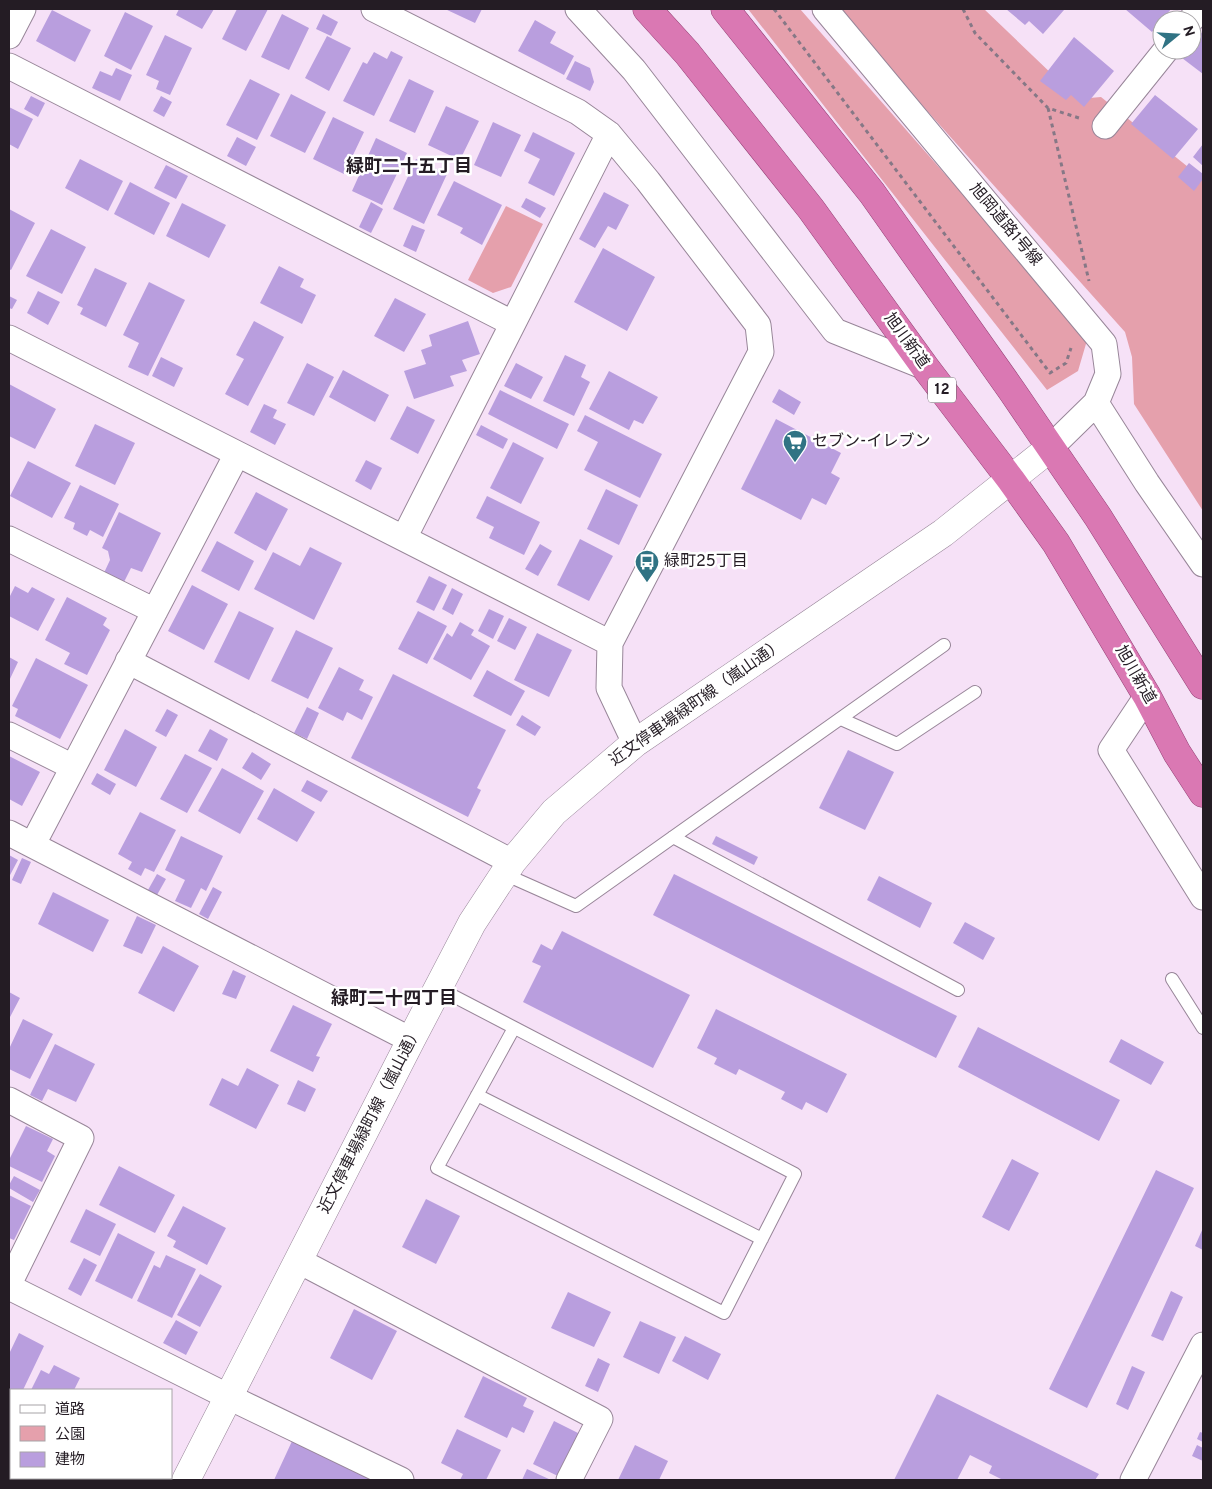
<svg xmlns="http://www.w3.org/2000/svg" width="1212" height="1489" font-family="Overpass,'Noto Sans JP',sans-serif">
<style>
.green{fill:#e5a0ac}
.building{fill:#b99ede}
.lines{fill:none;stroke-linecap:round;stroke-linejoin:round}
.service-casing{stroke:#988699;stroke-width:14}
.minor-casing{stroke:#988699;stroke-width:27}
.secondary-casing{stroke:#988699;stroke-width:29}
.trunk-casing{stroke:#944275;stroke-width:29}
.path{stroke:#867886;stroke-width:3;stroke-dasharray:4 4;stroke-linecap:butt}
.service{stroke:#fff;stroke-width:12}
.minor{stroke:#fff;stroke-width:25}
.secondary{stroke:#fff;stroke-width:28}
.trunk{stroke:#da78b3;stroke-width:28}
.labels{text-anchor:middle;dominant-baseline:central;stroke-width:5;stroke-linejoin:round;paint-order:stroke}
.shield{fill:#fff;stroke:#666066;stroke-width:1}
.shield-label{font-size:15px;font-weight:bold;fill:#241c24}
.street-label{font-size:16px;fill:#241c24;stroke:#fff}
.poi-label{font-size:16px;fill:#241c24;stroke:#fff;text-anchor:start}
.neighbourhood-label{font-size:18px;font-weight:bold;fill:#241c24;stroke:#fff}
</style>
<rect width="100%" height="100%" fill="#f6e1f7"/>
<!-- green -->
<path class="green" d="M748,9H800L1088,337L1078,371L1047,390Z
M836,9H984L1078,99L1101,97L1203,179V511L1134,404L1132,357L1125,332Z
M506,206L543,224L511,287L493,293L468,280Z"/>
<!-- building -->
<path class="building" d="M179,9H214L202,29L176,15Z
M237,9H268L246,51L222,39Z
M445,9H482L475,23Z
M1006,9H1063L1064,10L1043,34L1029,21L1025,25Z
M1125,9H1171L1152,32Z
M52,10L91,30L75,62L36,41Z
M125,12L153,26L131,70L104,56Z
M282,14L309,28L289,70L261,57Z
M323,14L338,22L331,36L316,29Z
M535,20L556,32L550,43L574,56L564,75L518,51Z
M1203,31V74L1182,58L1188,50H1192V45Z
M165,35L192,48L170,95L156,89L159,81L146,75Z
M327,36L351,48L329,91L305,78Z
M1074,37L1114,71L1084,107L1071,95L1066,100L1040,81Z
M391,51L403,57L374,116L343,101L363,62L367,64L374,52L387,59Z
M575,61L590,68L594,82L590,91L566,79Z
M116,68L132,75L120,101L92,88L100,71L112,76Z
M250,79L280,94L257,140L226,125Z
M409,79L434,91L415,133L389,121Z
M291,94L326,112L305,153L270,136Z
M1155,95L1198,129L1173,159L1131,124Z
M31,96L45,103L38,117L24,109Z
M161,96L172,102L164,117L153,111Z
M446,106L479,121L460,160L428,145Z
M9,107L33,119L18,149L9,144Z
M333,117L364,132L344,174L313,159Z
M493,122L521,135L501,177L474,165Z
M533,132L575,153L554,196L528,183L540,159L524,151Z
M237,137L256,147L246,166L227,156Z
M376,138L407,153L382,205L352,191Z
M1203,144V166L1193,157Z
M80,159L123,181L108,211L65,188Z
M416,159L447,174L424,224L393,209Z
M1189,163L1203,174V179L1194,191L1178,177Z
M166,165L188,176L176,199L154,188Z
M454,181L502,205L482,245L460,233L463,228L437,215Z
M130,182L170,203L154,235L114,214Z
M604,192L629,205L616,230L608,226L595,248L579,239Z
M526,198L546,208L540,218L521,207Z
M371,202L383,209L371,233L359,227Z
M182,203L226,225L209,258L166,236Z
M9,209L35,223L11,270L9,269Z
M412,225L425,230L416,252L403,246Z
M51,229L86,247L62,294L26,276Z
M603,248L655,277L627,331L574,302Z
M279,266L304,279L300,287L316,295L302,324L260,303Z
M95,268L127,283L106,327L80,314L83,308L77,305Z
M149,282L185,300L148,376L128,367L139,343L123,335Z
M38,291L60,302L48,325L27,313Z
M9,296L17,300L12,309L9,308Z
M395,298L426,314L404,352L374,336Z
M254,321L284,337L248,406L225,394L244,359L236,355Z
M468,321L480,354L462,360L467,371L450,376L454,386L414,399L404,371L426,364L421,350L432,346L429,335Z
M565,355L586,365L581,377L590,382L574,416L543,401Z
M161,357L183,368L174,387L152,376Z
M307,363L334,377L314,416L287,403Z
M516,363L543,377L531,399L504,386Z
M343,370L389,395L375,422L329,397Z
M609,371L658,397L643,424L634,420L629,430L589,409Z
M9,384L56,409L35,449L9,436Z
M779,389L801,402L794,415L772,402Z
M500,390L569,424L557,449L488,414Z
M264,404L277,410L273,418L286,424L275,445L250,432Z
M407,406L435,420L418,454L390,439Z
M585,415L662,454L640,498L584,470L598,442L577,431Z
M776,419L841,453L831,473L840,478L826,505L812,498L801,520L741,489Z
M95,424L135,443L115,485L75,466Z
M481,425L508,439L503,449L476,435Z
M513,442L544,458L521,504L490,488Z
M366,460L382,468L371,490L355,481Z
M28,461L71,483L52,518L10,496Z
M80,485L119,504L103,537L90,530L87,536L73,529L75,523L64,518Z
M606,489L638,505L619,545L587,529Z
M256,492L288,509L266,551L234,533Z
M487,496L540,522L524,555L489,538L494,527L476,518Z
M119,512L161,533L142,572L131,568L123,584L103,575L110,560L108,551L102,548Z
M580,539L613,556L589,601L557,585Z
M217,541L254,561L239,591L201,571Z
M540,544L552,551L538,576L525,569Z
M310,547L342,563L314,620L254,589L273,552L300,566Z
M429,576L447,585L434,611L416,602Z
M192,585L228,604L204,650L168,631Z
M15,586L28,593L32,587L55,599L38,631L9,616V598Z
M452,588L463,594L453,615L442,609Z
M67,597L107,618L103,625L110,630L87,675L64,664L70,653L45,640Z
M489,609L504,616L493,639L478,631Z
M239,611L274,628L249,680L214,662Z
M418,611L447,626L427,664L398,649Z
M509,618L527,627L515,650L497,641Z
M460,622L474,630L471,635L490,646L471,680L433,659L447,633L452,637Z
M296,630L333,648L308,699L271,681Z
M537,633L572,650L549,697L514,680Z
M9,657L18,662L9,681Z
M36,658L88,685L60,739L15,716L18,709L12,706Z
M339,667L364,680L359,690L373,697L362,720L347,712L343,721L318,708Z
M487,670L525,691L511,716L473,696Z
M393,674L506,730L477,788L481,790L468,817L351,758Z
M307,707L319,713L307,739L294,733Z
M167,709L178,715L166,737L155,731Z
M522,715L541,727L535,736L516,725Z
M125,729L157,747L136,787L104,770Z
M210,729L228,739L217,761L198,751Z
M848,750L894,772L865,830L819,808Z
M252,752L271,764L261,780L242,768Z
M185,754L212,768L187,813L160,799Z
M9,756L40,772L22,806L9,799Z
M222,768L264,791L240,834L198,811Z
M97,773L116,784L110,795L91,784Z
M307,780L328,791L321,802L301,791Z
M274,788L315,812L297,842L257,819Z
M140,812L176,830L154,872L145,868L141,876L128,869L132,862L118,854Z
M181,836L223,856L206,891L201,888L191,908L175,901L185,880L165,870Z
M716,836L758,857L754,865L712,844Z
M9,855L18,860L9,877Z
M22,858L31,862L21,884L12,880Z
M157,874L166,879L157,895L148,890Z
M674,874L957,1016L936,1058L653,915Z
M879,876L932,903L920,928L867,900Z
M213,887L222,892L208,919L199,914Z
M53,892L109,920L93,952L38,924Z
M137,916L156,925L142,954L123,946Z
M965,922L995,938L983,960L953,943Z
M562,931L690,995L653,1068L523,1002L541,966L532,962L541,944L552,950Z
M163,946L199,966L174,1012L138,993Z
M233,970L246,976L236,999L222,994Z
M9,992L20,998L9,1019Z
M293,1005L332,1024L316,1056L320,1057L313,1072L270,1051Z
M716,1009L847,1074L827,1113L806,1102L802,1110L781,1099L785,1092L739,1069L736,1075L714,1064L717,1058L697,1048Z
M23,1019L53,1034L30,1079L9,1069V1049Z
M978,1027L1120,1100L1099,1141L958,1067Z
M1121,1039L1164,1062L1151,1085L1109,1062Z
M55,1044L95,1064L76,1102L48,1089L42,1101L30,1095Z
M247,1068L279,1085L256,1129L209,1105L222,1078L238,1086Z
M298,1080L316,1089L305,1112L287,1104Z
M26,1126L53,1139L47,1151L55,1156L42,1182L9,1166V1160Z
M1012,1159L1039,1173L1009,1231L982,1217Z
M119,1166L175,1195L155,1233L99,1205Z
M1156,1170L1194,1188L1087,1408L1049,1389Z
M14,1176L40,1190L33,1202L9,1188V1185Z
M9,1195L31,1206L14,1240L9,1238Z
M426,1199L460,1216L436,1264L402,1247Z
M183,1206L226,1228L207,1265L173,1247L176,1241L167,1236Z
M86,1209L116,1224L100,1256L70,1242Z
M1203,1228V1250L1195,1246Z
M118,1233L155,1252L132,1299L95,1281Z
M166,1255L196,1269L172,1318L137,1301L154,1265L160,1268Z
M84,1258L97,1265L81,1296L68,1289Z
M200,1274L222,1286L200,1327L177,1315Z
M1171,1291L1183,1297L1163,1341L1151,1336Z
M568,1292L611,1312L594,1347L551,1328Z
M354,1309L397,1331L372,1380L330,1358Z
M176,1320L198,1332L186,1355L163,1343Z
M640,1321L676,1337L659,1374L623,1357Z
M19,1333L44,1346L23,1390H11L9,1389V1354Z
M685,1336L721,1354L708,1380L672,1361Z
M598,1358L610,1364L598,1392L585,1386Z
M54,1365L80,1378L74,1390H31L41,1370L49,1374Z
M1132,1366L1145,1372L1128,1410L1116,1404Z
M483,1376L527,1398L523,1406L534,1411L524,1433L512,1427L507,1438L464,1417Z
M937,1394L1099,1474L1095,1480H1003L989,1473L992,1466L970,1455L957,1480H894Z
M554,1421L582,1435L562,1478L533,1464Z
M457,1429L501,1450L486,1480H460L463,1474L441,1463Z
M1200,1432L1203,1433V1442L1197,1439Z
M293,1439L380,1480H274Z
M635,1445L668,1461L659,1480H618Z
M1197,1445L1203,1448V1461L1192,1456Z
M527,1469L551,1480H522Z"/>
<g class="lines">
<defs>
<path id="service" d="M841,719L897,744L975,692
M673,837L958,990
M504,874L576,906L944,645
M1172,979L1203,1028
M438,988L795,1174L724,1313L437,1168L514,1028
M477,1095L762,1239"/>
<path id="minor" d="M374,9L578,112L609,134L648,181L758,325L761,352L610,643L609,688L635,743
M578,9L634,70L835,331L925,367
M825,9L1104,344L1108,374L1096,403L1050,448
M1191,20L1200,9
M9,36L23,9
M9,66L512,323
M1105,126L1166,50
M9,338L610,643
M1096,403L1147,483L1203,564
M404,538L609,134
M9,539L155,611
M128,661L512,862
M1147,696L1111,750L1203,897
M9,735L73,767
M9,833L411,1040
M33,844L237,454
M9,1100L81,1138L9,1284
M299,1261L600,1419L569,1480
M9,1287L229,1397L401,1480
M1133,1480L1203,1345"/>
<path id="secondary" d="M186,1480L411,1040L472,923L512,862L554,812L635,743L943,533L1050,448"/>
<path id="trunk" d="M647,9L687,53L811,209L925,367L1011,480L1056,543L1147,696L1177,753L1203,793
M725,9L872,193L1012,391L1098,517L1203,685"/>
</defs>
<!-- service casing -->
<use href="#service" class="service-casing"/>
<!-- minor casing -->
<use href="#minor" class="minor-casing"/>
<!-- secondary casing -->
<use href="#secondary" class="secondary-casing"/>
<!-- trunk casing -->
<use href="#trunk" class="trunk-casing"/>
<!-- path -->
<path class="path" d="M774,9L1050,373L1066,363L1071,348
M963,9L975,33L1048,108L1079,118
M1048,108L1089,281"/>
<!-- service -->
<use href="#service" class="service"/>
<!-- minor -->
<use href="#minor" class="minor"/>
<!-- secondary -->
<use href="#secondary" class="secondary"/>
<!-- trunk -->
<use href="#trunk" class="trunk"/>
</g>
<!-- icons -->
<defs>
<symbol id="supermarket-pin" viewBox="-11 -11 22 30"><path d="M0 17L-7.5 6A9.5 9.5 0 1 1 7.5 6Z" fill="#307384" stroke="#fff"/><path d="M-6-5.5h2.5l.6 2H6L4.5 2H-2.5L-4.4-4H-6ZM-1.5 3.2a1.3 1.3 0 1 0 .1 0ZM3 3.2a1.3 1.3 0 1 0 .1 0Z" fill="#fff"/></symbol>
<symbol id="bus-pin" viewBox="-11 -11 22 30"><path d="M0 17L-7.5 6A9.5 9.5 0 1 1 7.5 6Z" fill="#307384" stroke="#fff"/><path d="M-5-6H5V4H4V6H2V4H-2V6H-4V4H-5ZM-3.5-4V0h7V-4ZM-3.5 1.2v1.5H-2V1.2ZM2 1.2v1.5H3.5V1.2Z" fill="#fff"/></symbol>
</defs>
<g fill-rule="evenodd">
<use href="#supermarket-pin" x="781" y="428" width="28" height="38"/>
<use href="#bus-pin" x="633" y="548" width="28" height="38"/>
</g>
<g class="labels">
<!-- shield labels -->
<rect class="shield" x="928" y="377.5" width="28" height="25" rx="4"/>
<g class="shield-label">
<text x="942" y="390">12</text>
</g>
<!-- street labels -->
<g class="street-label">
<text transform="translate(1005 225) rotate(50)">旭岡道路1号線</text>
<text transform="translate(906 341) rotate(54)">旭川新道</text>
<text transform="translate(1135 675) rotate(60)">旭川新道</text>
<text transform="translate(697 703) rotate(-35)">近文停車場緑町線（嵐山通）</text>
<text transform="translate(371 1120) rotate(-63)">近文停車場緑町線（嵐山通）</text>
</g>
<!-- poi labels -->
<g class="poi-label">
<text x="812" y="442">セブン-イレブン</text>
<text x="664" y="562">緑町25丁目</text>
</g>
<!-- neighbourhood labels -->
<g class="neighbourhood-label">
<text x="409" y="167">緑町二十五丁目</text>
<text x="394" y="999">緑町二十四丁目</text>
</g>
</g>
<!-- border -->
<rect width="1212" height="1489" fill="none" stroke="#241c24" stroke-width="20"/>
<!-- legend -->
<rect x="10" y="1389" width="162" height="90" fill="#ffffff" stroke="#a7a4a7"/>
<rect x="20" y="1405" width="25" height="8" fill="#ffffff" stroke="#a7a4a7"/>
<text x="55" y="1414" font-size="15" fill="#241c24">道路</text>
<rect x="20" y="1426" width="25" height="15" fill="#e5a0ac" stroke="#a7a4a7"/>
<text x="55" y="1439" font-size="15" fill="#241c24">公園</text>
<rect x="20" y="1452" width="25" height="15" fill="#b99ede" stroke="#a7a4a7"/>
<text x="55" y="1464" font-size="15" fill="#241c24">建物</text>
<!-- north arrow -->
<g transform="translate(1177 35) rotate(72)"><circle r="24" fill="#ffffff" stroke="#a7a4a7"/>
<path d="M0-4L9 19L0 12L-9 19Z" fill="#307384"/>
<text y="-8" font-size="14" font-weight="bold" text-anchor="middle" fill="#241c24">N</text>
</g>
</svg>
